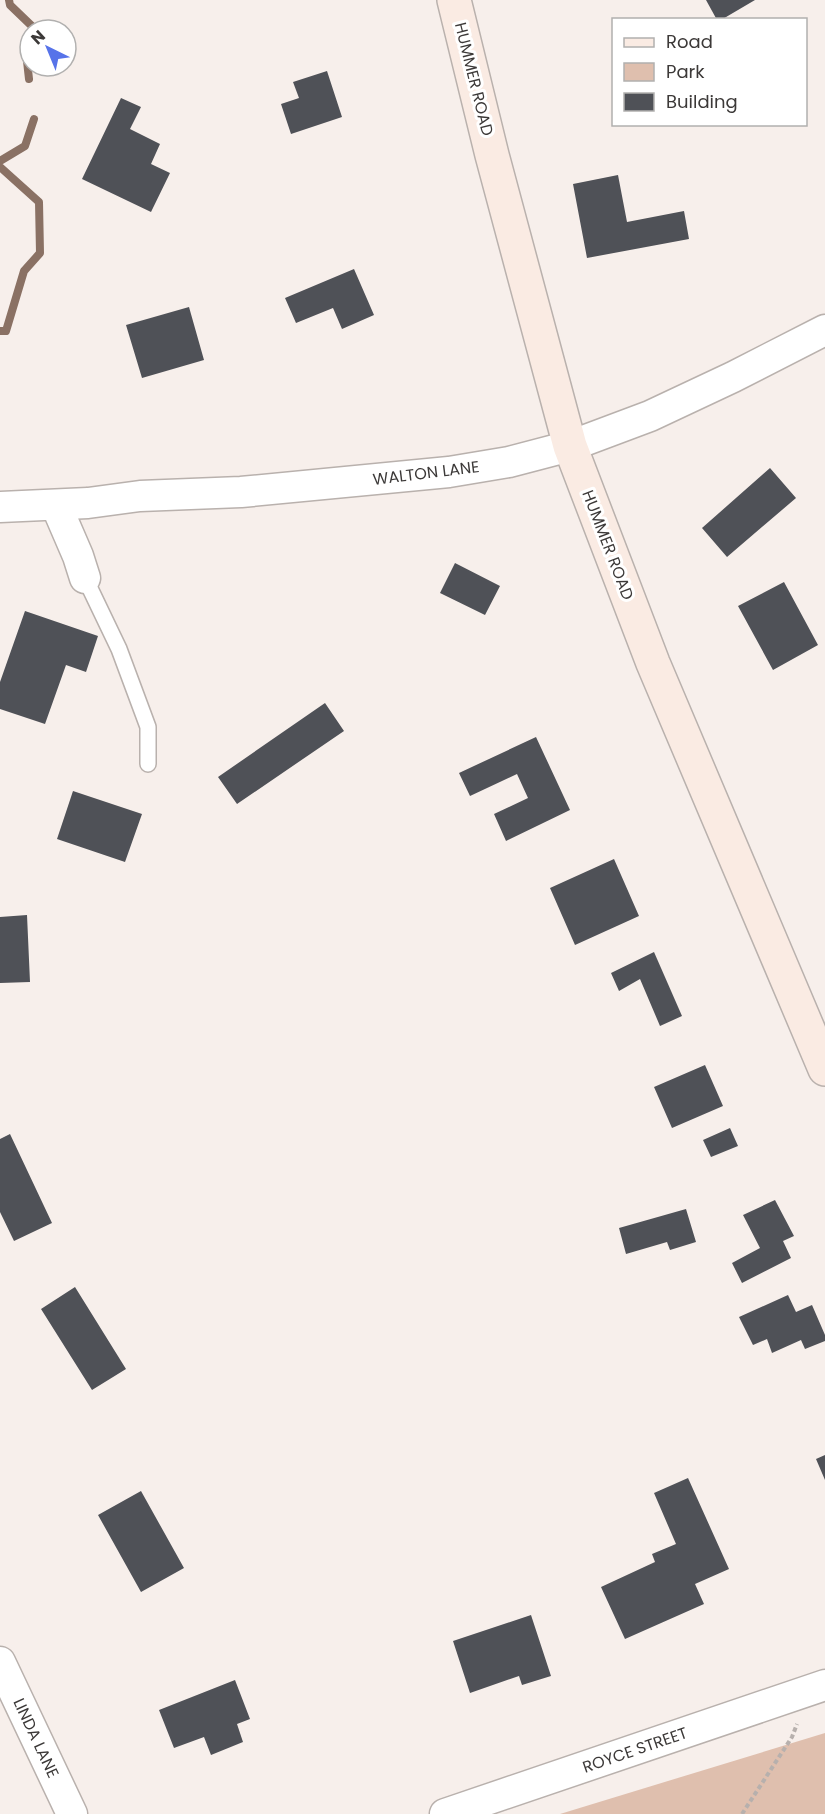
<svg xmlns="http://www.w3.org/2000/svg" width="825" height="1814" font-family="Poppins,sans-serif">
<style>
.green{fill:#dfbfae}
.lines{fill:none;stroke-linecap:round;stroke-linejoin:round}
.stream{stroke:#8a7164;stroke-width:8}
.building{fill:#4f5157}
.service-casing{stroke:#b9b1ad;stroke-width:18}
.minor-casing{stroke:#b9b1ad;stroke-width:33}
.secondary-casing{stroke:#b9b1ad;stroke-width:36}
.path{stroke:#b7b0ad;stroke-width:4;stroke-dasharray:4.5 3;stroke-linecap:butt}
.service{stroke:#fff;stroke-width:15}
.minor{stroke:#fff;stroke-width:30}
.secondary{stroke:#faebe3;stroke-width:33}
.labels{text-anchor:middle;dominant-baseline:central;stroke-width:6;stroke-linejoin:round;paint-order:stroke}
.street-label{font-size:16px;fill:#3c3938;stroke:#fff}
</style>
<rect width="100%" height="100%" fill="#f7efeb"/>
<!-- green -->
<path class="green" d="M825,1733V1814H560Z"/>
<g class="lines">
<!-- stream -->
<path class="stream" d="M9,0L10,5L36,30
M29,79L26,52L30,49
M0,161L25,146L34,119
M0,167L39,202L40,253L24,271L6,331H0"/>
</g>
<!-- building -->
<path class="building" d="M706,0H755L721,20H717Z
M327,71L342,117L291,134L281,104L299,98L293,82Z
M121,98L141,107L130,129L160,144L151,164L170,173L151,212L82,179Z
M618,175L627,222L684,211L689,239L587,258L573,184Z
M354,269L374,315L342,329L333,308L296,323L285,298Z
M189,307L204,360L142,378L126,325Z
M770,468L796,498L727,557L702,528Z
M455,563L500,586L485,615L440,593Z
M784,582L818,645L773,670L738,606Z
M25,611L98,636L86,672L66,665L45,724L0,709V682Z
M325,703L344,731L237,804L218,777Z
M536,737L570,810L506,841L494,814L528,798L517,774L470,796L459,773Z
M73,791L142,814L125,862L57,839Z
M614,859L639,916L575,945L550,888Z
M27,915L30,982L0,983V917Z
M654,952L682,1016L660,1026L640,979L619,991L611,973Z
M705,1065L723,1106L672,1128L654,1087Z
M730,1128L738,1146L711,1157L703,1140Z
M10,1134L52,1223L14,1241L0,1212V1139Z
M775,1200L794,1236L783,1241L791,1258L742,1283L732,1263L760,1248L743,1215Z
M686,1209L696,1242L670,1250L667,1242L626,1254L619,1228Z
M75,1287L126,1369L92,1390L41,1309Z
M788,1295L796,1312L812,1305L825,1335V1341L805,1349L801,1340L772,1353L767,1339L753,1345L739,1317Z
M825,1455V1480L816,1459Z
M688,1478L729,1569L695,1584L704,1604L625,1639L601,1587L655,1562L652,1554L676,1544L654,1493Z
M141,1491L184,1568L141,1592L98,1515Z
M531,1615L551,1676L522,1685L519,1676L470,1693L453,1641Z
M235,1680L250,1719L237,1724L243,1742L211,1755L204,1737L174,1748L159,1710Z"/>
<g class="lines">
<defs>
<path id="service" d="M85,578L119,649L148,727V764"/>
<path id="minor" d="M56,505L78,556L85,578
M0,507L88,503L140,496L241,492L449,472L509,462L570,446L650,416L733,377L825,330
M0,1662L72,1814
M445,1814L825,1685"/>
<path id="secondary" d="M454,0L492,155L570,446L653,663L825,1069"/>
</defs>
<!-- service casing -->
<use href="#service" class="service-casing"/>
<!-- minor casing -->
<use href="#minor" class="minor-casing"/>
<!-- secondary casing -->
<use href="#secondary" class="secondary-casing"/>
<!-- path -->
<path class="path" d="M742,1814L792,1737L797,1724"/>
<!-- service -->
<use href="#service" class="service"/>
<!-- minor -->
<use href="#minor" class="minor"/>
<!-- secondary -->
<use href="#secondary" class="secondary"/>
</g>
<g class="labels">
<!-- street labels -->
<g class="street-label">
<text transform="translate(474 79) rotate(76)">HUMMER ROAD</text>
<text transform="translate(426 473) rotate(-7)">WALTON LANE</text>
<text transform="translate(608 545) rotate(69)">HUMMER ROAD</text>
<text transform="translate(36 1738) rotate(65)">LINDA LANE</text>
<text transform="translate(635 1750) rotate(-19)">ROYCE STREET</text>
</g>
</g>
<!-- legend -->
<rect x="612" y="18" width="195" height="108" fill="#ffffff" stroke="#b1b0af" stroke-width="1.5"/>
<rect x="624" y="38" width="30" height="9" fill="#faebe3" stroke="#b1b0af" stroke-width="1.5"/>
<text x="666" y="48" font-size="18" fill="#3c3938">Road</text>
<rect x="624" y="63" width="30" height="18" fill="#dfbfae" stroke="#b1b0af" stroke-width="1.5"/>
<text x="666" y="78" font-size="18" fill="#3c3938">Park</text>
<rect x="624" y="93" width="30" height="18" fill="#4f5157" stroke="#b1b0af" stroke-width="1.5"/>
<text x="666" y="108" font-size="18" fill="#3c3938">Building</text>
<!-- north arrow -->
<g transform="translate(48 48) rotate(317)"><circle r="28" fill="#ffffff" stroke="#b1b0af" stroke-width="1.5"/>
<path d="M0-4.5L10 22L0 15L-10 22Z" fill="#5773e9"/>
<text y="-9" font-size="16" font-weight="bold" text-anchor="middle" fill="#3c3938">N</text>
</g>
</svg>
